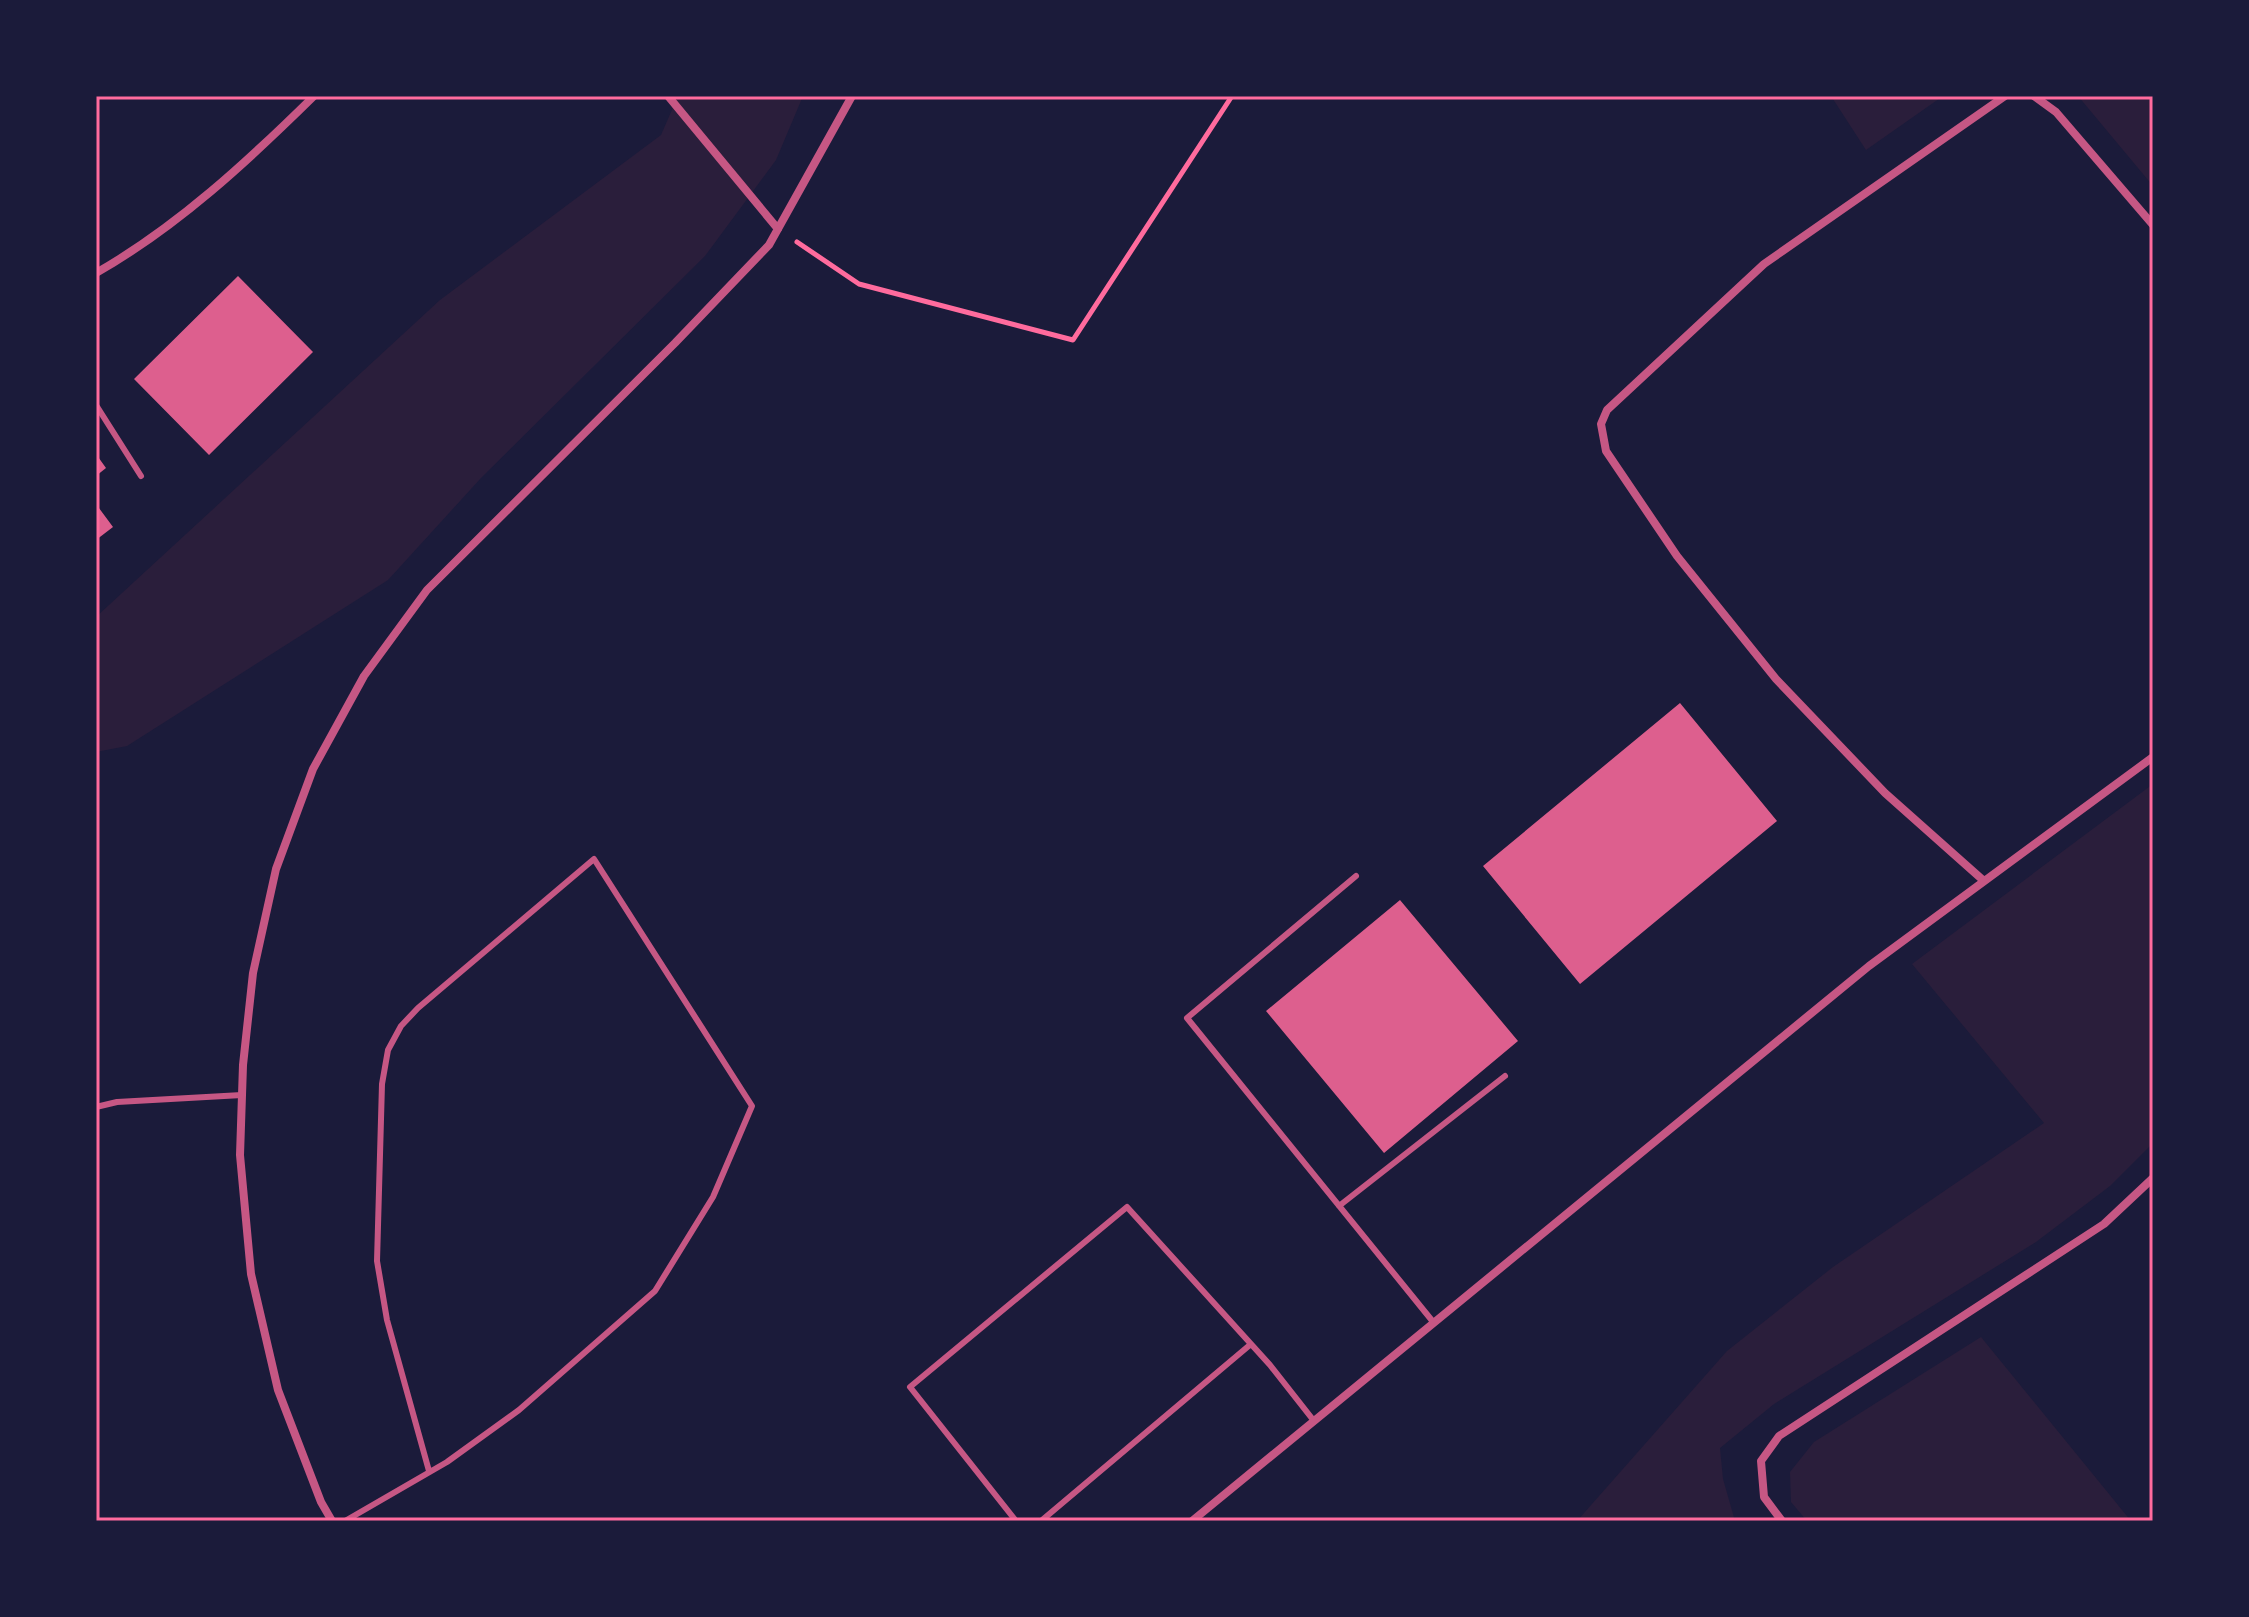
<svg xmlns="http://www.w3.org/2000/svg" width="2249" height="1617" font-family="Arial,sans-serif">
<style>
.green{fill:#2a1e3b}
.building{fill:#dd5f8e}
.lines{fill:none;stroke-linecap:round;stroke-linejoin:round}
.path{stroke:#ff6b9d;stroke-width:5}
.service{stroke:#c65784;stroke-width:6}
.minor{stroke:#c65784;stroke-width:8}
.neatline{fill:none;stroke:#ff6b9d;stroke-width:3}
</style>
<rect width="100%" height="100%" fill="#1b1b3a"/>
<!-- green -->
<path class="green" d="M678,96H803L776,160L705,256L481,478L388,580L127,746L96,752V617L440,300L661,135Z
M1831,96H1943L1866,150Z
M2078,96H2153V186Z
M2153,784V1143L2110,1186L2036,1242L1774,1404L1720,1448L1723,1479L1735,1521H1577L1727,1351L1833,1267L2044,1123L1912,964Z
M1981,1337L2131,1521H1807L1791,1502L1790,1472L1814,1442Z"/>
<!-- building -->
<path class="building" d="M238,276L313,352L209,455L134,379Z
M96,454L106,468L96,476Z
M96,504L113,527L96,540Z
M1680,703L1777,821L1580,984L1483,866Z
M1400,900L1518,1041L1384,1153L1266,1011Z"/>
<g class="lines">
<!-- path -->
<path class="path" d="M797,242L859,284L1073,340L1232,96"/>
<!-- service -->
<path class="service" d="M96,405L141,476
M1356,876L1187,1018L1434,1323
M96,1107L117,1102L242,1095
M1339,1206L1505,1076
M345,1521L447,1462L519,1410L655,1291L713,1197L752,1106L594,859L418,1008L401,1026L388,1050L382,1084L377,1261L387,1320L429,1471
M1016,1521L910,1387L1127,1207L1270,1365L1314,1421
M1041,1521L1251,1344"/>
<!-- minor -->
<path class="minor" d="M668,96L778,229
M2034,96L2056,112L2153,225
M96,273C177,227 248,161 314,96
M1984,881L1885,793L1776,679L1677,556L1606,451L1601,424L1607,410L1764,264L2005,96
M332,1521L321,1502L278,1390L251,1274L240,1155L243,1065L253,973L276,869L313,769L364,676L427,590L675,343L769,245L852,96
M1192,1521L1869,966L2153,757
M1782,1521L1764,1497L1761,1461L1779,1436L2104,1224L2153,1178"/>
</g>
<!-- border -->
<rect width="2249" height="1617" fill="none" stroke="#1b1b3a" stroke-width="196"/>
<rect x="98" y="98" width="2053" height="1421" class="neatline"/>
</svg>
